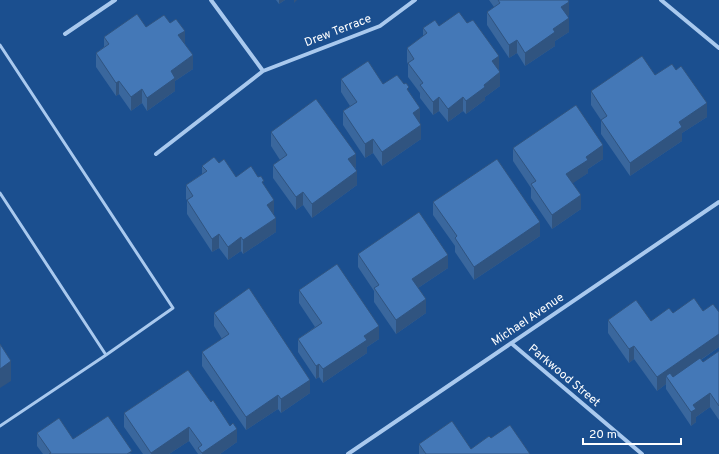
<svg xmlns="http://www.w3.org/2000/svg" width="719" height="454" font-family="Overpass,sans-serif">
<style>
.lines{fill:none;stroke-linecap:round;stroke-linejoin:round}
.service{stroke:#a9c9ee;stroke-width:3}
.minor{stroke:#a9c9ee;stroke-width:4}
.wall{fill:#3a679d}
.shaded-wall{fill:#305480}
.building{fill:#4478b7;stroke:#305480}
.labels{text-anchor:middle;dominant-baseline:central;stroke-width:3.5;stroke-linejoin:round;paint-order:stroke}
.street-label{font-size:12px;fill:#fff;stroke:#1b4f8f}
</style>
<rect width="100%" height="100%" fill="#1b4f8f"/>
<g class="lines">
<!-- service -->
<path class="service" d="M0,45L173,308L106,355
M0,193L106,355L0,426"/>
<!-- minor -->
<path class="minor" d="M211,0L263,71
M661,0L719,48
M65,34L115,0
M156,154L263,71L380,26L415,0
M511,343L642,454
M348,454L719,202"/>
</g>
<!-- wall -->
<path class="wall" d="M276,0H285L279,4Z
M489,0H568L569,15L567,16L569,32L555,41V46L525,66L517,53L509,58L487,25V12L494,7Z
M439,26L499,69V70L500,86L485,97V100L466,114L463,111L448,122L439,111L433,115L420,98V93L408,77V64L407,62V48L423,36V28Z
M146,27L185,44L193,69L175,81V91L147,111L142,103L131,111L119,94L116,96L96,67V53L104,47V37Z
M341,79L383,84L409,92L420,122H419L421,139L382,166L373,153L365,158L343,125V111L350,106L341,92Z
M591,91L707,117L682,133V141L630,176L601,134V120L591,105Z
M271,132L356,167L355,168L357,185L312,218L303,205L296,210L273,178V165L280,160L271,146Z
M513,148L603,159L588,169V173L572,183L581,209L552,229L531,198V188L513,161Z
M219,163L236,177L264,185L274,214L273,215L276,232L243,254L241,251L228,260L219,248L212,252L187,214V200L186,199V185L202,174V166Z
M433,202L540,236L474,280L455,252V246L433,215Z
M358,254L448,268L418,288L426,313L396,334L374,302V291L358,267Z
M299,290L379,339L367,347V353L323,383L319,377L316,379L298,352V339L315,327L299,303Z
M214,313L310,393L281,413L278,409L246,430L202,366V352L222,339L214,326Z
M673,313L719,347L701,360L703,362L719,351V420L710,407L696,417V422L691,426L666,389V384L657,391L634,359L629,363L608,333V320L651,321Z
M188,370L237,442L220,454H198L189,441L169,454H143L124,427V413Z
M37,433L73,439L132,454H43L37,446Z
M491,438L530,454H419V444L471,449Z"/>
<!-- shaded-wall -->
<path class="shaded-wall" d="M279,0H285L279,4Z
M294,0H297L294,3Z
M569,2V15L561,20V7Z
M569,18V32L555,41V46L525,66V53L553,29Z
M185,31V44L178,49V35Z
M517,40V53L509,58V45Z
M193,55V69L175,81V91L147,111V98L171,71Z
M499,56V69L492,74V61Z
M500,72V86L485,97V100L466,114V101L484,85Z
M119,81V94L116,96V83Z
M142,89V103L131,111V97Z
M439,97V111L433,115V102Z
M463,97V111L448,122V109Z
M707,103V117L682,133V141L630,176V163L679,122Z
M420,108V122L413,127V113Z
M421,125V139L382,166V152Z
M373,139V153L365,158V144Z
M603,145V159L588,169V173L566,188V174L586,157Z
M356,154V167L348,173V159Z
M357,171V185L312,218V204Z
M303,192V205L296,210V197Z
M581,195V209L552,229V215Z
M274,200V214L267,219V205Z
M276,218V232L243,254V240Z
M540,222V236L474,280V267Z
M219,234V248L212,252V239Z
M241,237V251L228,260V247Z
M448,255V268L412,292V279Z
M426,299V313L396,334V320Z
M379,326V339L367,347V353L323,383V369L364,336Z
M719,334V347L670,381L666,376V384L657,391V377Z
M634,346V359L629,363V349Z
M11,361V381L0,388V369Z
M319,364V377L316,379V366Z
M310,380V393L281,413V399Z
M710,393V407L696,417V422L691,426V412L693,405Z
M278,395V409L246,430V417Z
M189,427V441L169,454H151V453Z
M237,429V442L220,454H202V453Z"/>
<!-- building -->
<path class="building" d="M498,0H568L569,2L561,7L569,18L553,29L555,32L525,53L517,40L509,45L487,12L500,3Z
M459,12L467,23L473,20L499,56L492,61L500,72L484,85L485,87L466,101L463,97L448,109L439,97L433,102L420,85L423,83L408,63L414,59L407,48L427,33L423,28L435,20L439,26Z
M137,14L146,27L164,15L170,23L176,19L185,31L178,35L193,55L171,71L175,78L147,98L142,89L131,97L119,81L116,83L96,53L109,44L104,37Z
M642,56L655,75L672,64L676,70L681,66L707,103L679,122L682,127L630,163L601,120L607,116L591,91Z
M368,61L383,84L397,75L404,84L406,83L409,87L407,89L420,108L413,113L421,125L382,152L373,139L365,144L343,111L357,102L341,79Z
M316,99L356,154L348,159L357,171L312,204L303,192L296,197L273,165L287,155L271,132Z
M576,105L603,145L586,157L588,160L566,174L581,195L552,215L531,184L536,181L513,148Z
M214,157L219,163L224,159L236,177L251,166L258,177L261,176L264,181L262,182L274,200L267,205L276,218L243,240L241,237L228,247L219,234L212,239L187,200L193,196L186,185L207,171L202,166Z
M497,159L540,222L474,267L455,238L457,236L433,202Z
M419,212L448,255L412,279L426,299L396,320L374,288L379,285L358,254Z
M337,264L379,326L364,336L367,340L323,369L319,364L316,366L298,339L322,323L299,290Z
M249,288L310,380L281,399L278,395L246,417L202,352L229,334L214,313Z
M694,298L703,311L713,304L719,312V334L657,377L634,346L629,349L608,320L636,300L651,321L669,308L673,313Z
M0,344L11,361L0,369Z
M719,351V406L710,393L693,405L696,409L691,412L666,376L670,373L673,377L700,358L703,362Z
M188,370L211,402L213,400L230,426L233,423L237,429L202,453L198,448L202,445L189,427L151,453L124,413Z
M108,416L132,451L127,454H49L51,453L37,433L59,418L73,439Z
M452,421L471,449L489,436L491,438L510,425L530,454H426L419,444Z"/>
<g class="labels">
<!-- street labels -->
<g class="street-label">
<text transform="translate(338 31) rotate(-21)">Drew Terrace</text>
<text transform="translate(528 320) rotate(-34)">Michael Avenue</text>
<text transform="translate(564 376) rotate(40)">Parkwood Street</text>
</g>
</g>
<!-- scale -->
<path d="M583 438v6h98v-6" fill="none" stroke="#ffffff" stroke-width="2"/>
<text x="589" y="438" font-size="12" fill="#ffffff" stroke="#1b4f8f" stroke-width="3" paint-order="stroke">20 m</text>
</svg>
